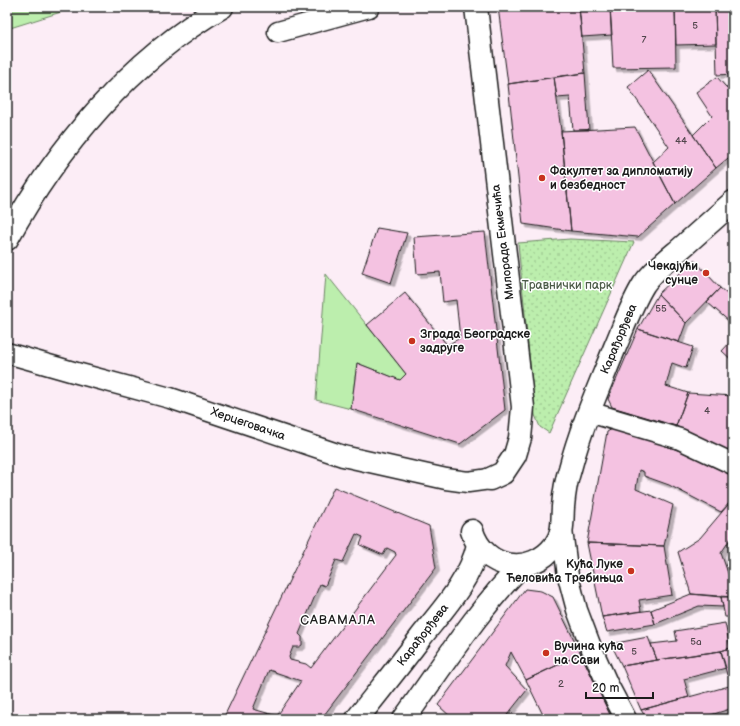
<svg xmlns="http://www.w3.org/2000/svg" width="740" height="726" font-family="'Balsamiq Sans',sans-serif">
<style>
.green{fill:#bceead;stroke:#6c8564}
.park{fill:url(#park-dots);stroke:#6c8564}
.building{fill:#f4c2e1;stroke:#1c1c1c;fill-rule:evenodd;filter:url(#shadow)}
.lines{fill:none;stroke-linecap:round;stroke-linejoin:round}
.street-casing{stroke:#1c1c1c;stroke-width:23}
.secondary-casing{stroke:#1c1c1c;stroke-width:25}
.street{stroke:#fff;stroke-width:20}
.secondary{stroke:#fff;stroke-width:22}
.poi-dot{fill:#c8321e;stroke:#fff;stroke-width:1.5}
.labels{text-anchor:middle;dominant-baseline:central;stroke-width:3;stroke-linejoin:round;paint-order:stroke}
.number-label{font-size:10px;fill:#52464d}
.poi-label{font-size:12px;font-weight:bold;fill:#1c1c1c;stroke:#fff;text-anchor:start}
.street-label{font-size:12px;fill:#1c1c1c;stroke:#fff}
.park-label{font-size:12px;fill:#4c5b48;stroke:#fff}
.neighbourhood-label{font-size:13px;letter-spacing:1px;fill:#1c1c1c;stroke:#fff}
</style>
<defs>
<pattern id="park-dots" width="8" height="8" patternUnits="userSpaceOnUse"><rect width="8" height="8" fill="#bceead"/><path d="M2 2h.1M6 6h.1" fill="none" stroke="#a1cc94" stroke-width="1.8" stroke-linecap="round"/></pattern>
<filter id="shadow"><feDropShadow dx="3.5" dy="3.5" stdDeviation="0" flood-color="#0004"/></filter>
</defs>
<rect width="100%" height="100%" fill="#fcedf6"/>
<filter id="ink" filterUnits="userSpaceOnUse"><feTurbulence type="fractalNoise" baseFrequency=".025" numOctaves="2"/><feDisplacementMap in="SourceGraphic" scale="8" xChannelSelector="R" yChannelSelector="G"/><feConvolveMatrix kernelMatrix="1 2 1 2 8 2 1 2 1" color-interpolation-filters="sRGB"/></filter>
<g filter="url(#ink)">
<!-- green -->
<path class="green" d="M7,7H77L7,29Z
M326,274L406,374L400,380L357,363L351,409L316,400Z"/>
<!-- park -->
<path class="park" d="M570,239L634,242L549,433L540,427L535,415L518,243Z"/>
<!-- building -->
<path class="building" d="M498,7H579L585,73L508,84Z
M579,7H610L612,35L582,37Z
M610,7H675L676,67L613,68Z
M675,7H715L716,44L676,45Z
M715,7H733V74L717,75Z
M648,70L716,168L675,204L653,162L669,147L628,87Z
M585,73L589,130H573L570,97L557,98L554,77Z
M554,77L561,131L571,231L523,224L508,84Z
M717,77L733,95V154L716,168L693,135L712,116L696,92Z
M635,127L675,204L638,237L571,231L561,131Z
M377,228L407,233L391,283L362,273Z
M485,232L505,410L460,444L351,409L357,363L400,380L406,374L367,325L405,293L447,345L460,338L456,300L443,302L440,272L417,274L414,237Z
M694,260L720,288L686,323L658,294Z
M720,288L733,299V321L731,323L707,302Z
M658,294L686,323L679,342L638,329Z
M638,329L693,347L686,368L672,363L666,386L688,393L676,426L612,407L608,399Z
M733,339V361L722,351Z
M688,393L733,396V439L728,451L676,426Z
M612,429L628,432L683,452L733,476V499L721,512L669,485L644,476V472L639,470L636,489L673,505L664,546L587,543L607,432Z
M334,487L429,526L436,568L321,719H223ZM356,534L363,537L360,545L383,555L387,548L395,552L396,555L311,668L306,664L290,660L289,657L293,647H299L302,645V637L299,634L320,584L325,586L336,560L343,562ZM269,670L301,681L277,716L253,709Z
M733,499V535L721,553L730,579H733V597L691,594L678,552L700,538Z
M587,543L664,546L672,595L639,600L641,611L602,617Z
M525,589L541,591L553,597L581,654L526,680L511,652L505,666L527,690L504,719H453L438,705Z
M691,594L721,597L723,607L699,606L655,624L651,610Z
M721,597H733V617H725Z
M651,610L655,624L607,632L602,617Z
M725,623L730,648L721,651L657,660L651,644L677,641L675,631Z
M648,637L657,660L622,666L611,644Z
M730,648H733V673L727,675L721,651Z
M721,651L726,668L684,679L689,697L641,710L622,666L657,660Z
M581,654L612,719H545L526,680Z
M733,685V708L701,718L702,719H647L641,710Z"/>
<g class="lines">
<defs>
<path id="street" d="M278,32L369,7
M7,353L77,373L170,398L343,456L446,479L468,482L490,479
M589,412L680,439L733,464
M562,530L568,576L577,610L591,647L608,685L626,719"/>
<path id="secondary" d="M476,7L523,407L520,438L515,455L503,473L490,479
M7,239C57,148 131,59 222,7
M472,531C484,570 531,577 555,545C564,533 562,520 563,507C564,494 566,481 570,469C581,427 599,387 615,347C624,326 632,303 644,284C653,271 667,260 679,250C697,234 715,218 733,202
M357,719C378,692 400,665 421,637C443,609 470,581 478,545
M404,719C441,668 478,609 522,565"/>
</defs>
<!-- street casing -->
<use href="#street" class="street-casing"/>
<!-- secondary casing -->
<use href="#secondary" class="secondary-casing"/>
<!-- street -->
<use href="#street" class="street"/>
<!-- secondary -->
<use href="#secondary" class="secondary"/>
</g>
</g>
<!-- markers -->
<g class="poi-dot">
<circle cx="542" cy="178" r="4"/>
<circle cx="706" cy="273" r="4"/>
<circle cx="412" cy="341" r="4"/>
<circle cx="631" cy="571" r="4"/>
<circle cx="546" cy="653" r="4"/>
</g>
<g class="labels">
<!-- number labels -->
<g class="number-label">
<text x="695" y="26">5</text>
<text x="644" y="40">7</text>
<text x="681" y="141">44</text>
<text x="661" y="309">55</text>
<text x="707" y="411">4</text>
<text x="696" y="642">5a</text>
<text x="634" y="652">5</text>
<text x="561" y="684">2</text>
</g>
<!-- poi labels -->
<g class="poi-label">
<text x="550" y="171">Факултет за дипломатију<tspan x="550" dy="14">и безбедност</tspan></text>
<text x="698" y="266" text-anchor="end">Чекајући<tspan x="698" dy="14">сунце</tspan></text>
<text x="420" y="334">Зграда Београдске<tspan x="420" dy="14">задруге</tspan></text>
<text x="623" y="564" text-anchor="end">Кућа Луке<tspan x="623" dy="14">Ћеловића Требињца</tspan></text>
<text x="554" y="646">Вучина кућа<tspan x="554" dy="14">на Сави</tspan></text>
</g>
<!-- street labels -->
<g class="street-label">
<text transform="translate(503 242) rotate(-97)">Милорада Екмечића</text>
<text transform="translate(619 339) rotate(-67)">Карађорђева</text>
<text transform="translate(248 424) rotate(19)">Херцеговачка</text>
<text transform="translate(423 635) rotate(-52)">Карађорђева</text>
</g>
<!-- park labels -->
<g class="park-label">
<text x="567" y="285">Травнички парк</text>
</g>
<!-- neighbourhood labels -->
<g class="neighbourhood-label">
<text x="338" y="620">САВАМАЛА</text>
</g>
</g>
<!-- margin -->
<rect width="740" height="726" fill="none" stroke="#fff" stroke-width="24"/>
<rect x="12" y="12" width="716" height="702" fill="none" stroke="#1c1c1c" stroke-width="1.5" filter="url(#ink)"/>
<!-- scale -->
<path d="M586 692v6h67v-6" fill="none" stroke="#1c1c1c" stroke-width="2"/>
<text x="592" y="692" font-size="12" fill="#1c1c1c" stroke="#ffffff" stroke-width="3" paint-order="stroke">20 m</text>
</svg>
